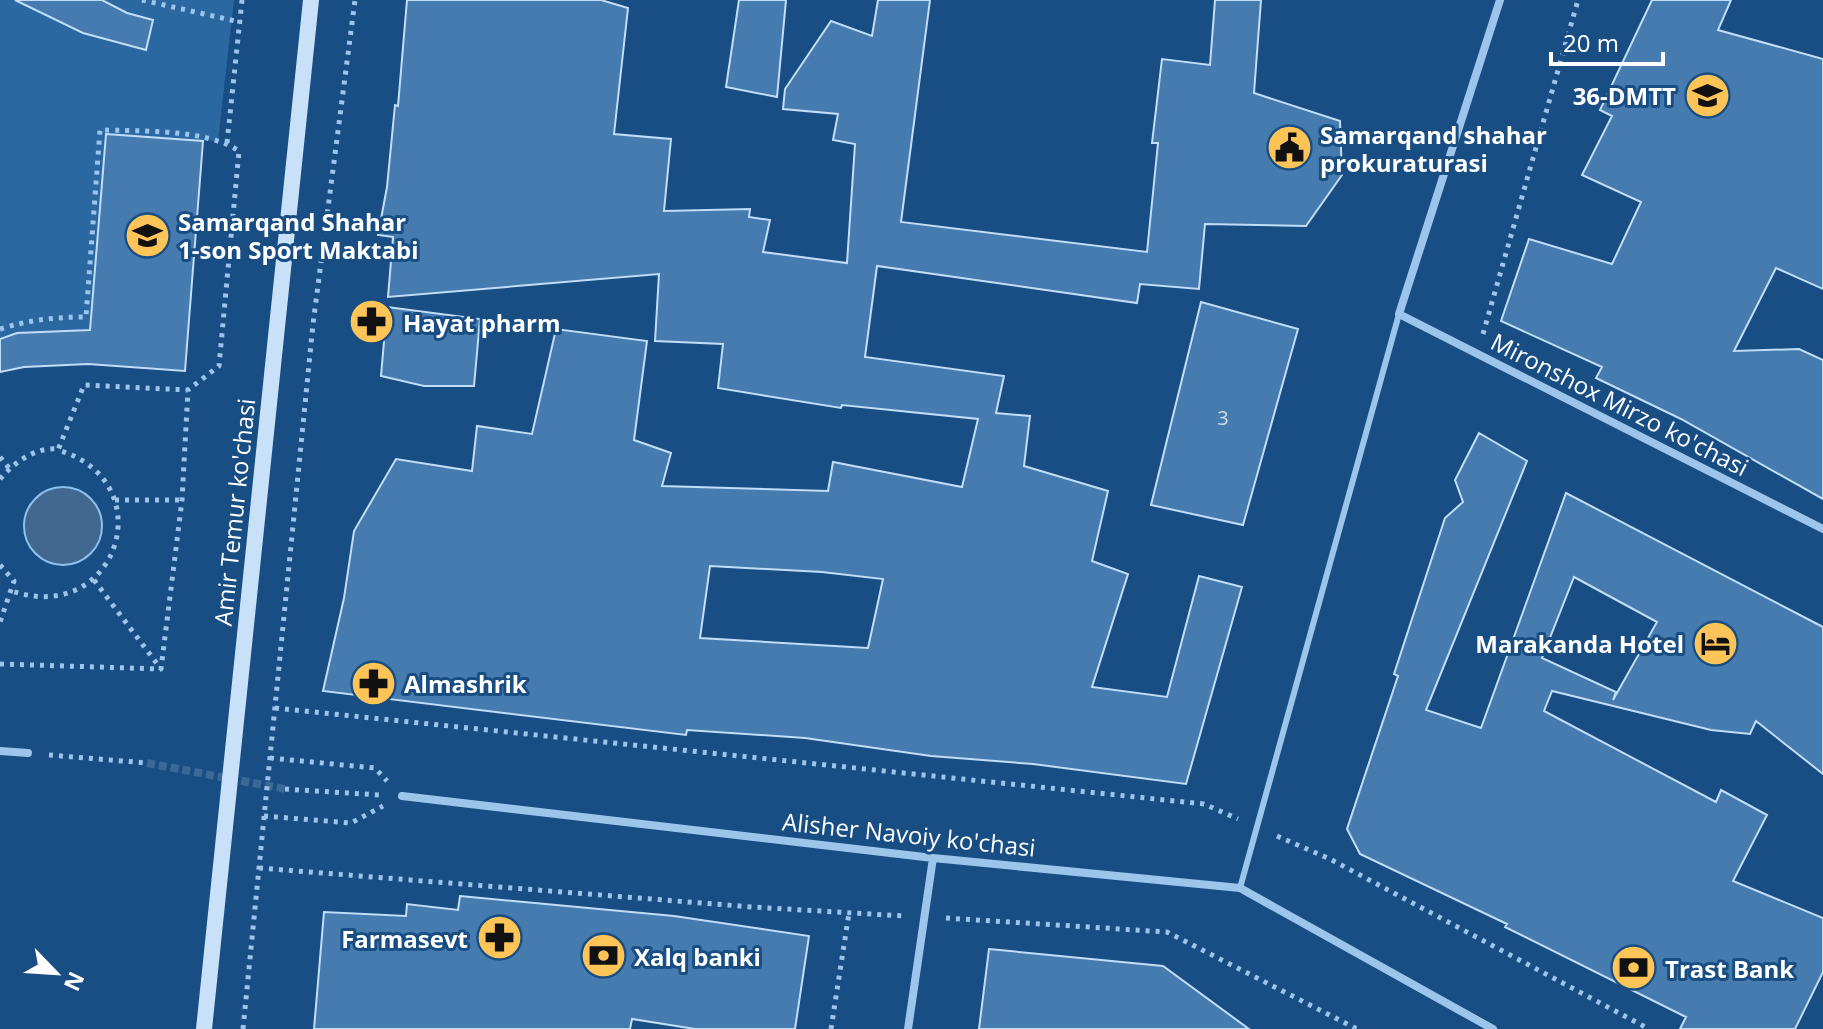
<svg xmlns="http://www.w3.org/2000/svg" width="1823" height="1029" font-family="'Open Sans',sans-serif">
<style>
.green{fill:#2b68a2}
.water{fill:#416890;stroke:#8fc1ee;stroke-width:2}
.building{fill:#457bae;stroke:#c1def9;stroke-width:2;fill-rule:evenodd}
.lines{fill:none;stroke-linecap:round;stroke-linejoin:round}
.street-tunnel{stroke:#3b6996;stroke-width:8;stroke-dasharray:8 4;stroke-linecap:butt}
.path{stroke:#9cc5ec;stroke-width:5;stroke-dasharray:4 6;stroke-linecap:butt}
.lane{stroke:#9cc5ec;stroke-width:6}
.street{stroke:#9cc5ec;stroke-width:8}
.secondary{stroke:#c9e0f9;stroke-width:16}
.labels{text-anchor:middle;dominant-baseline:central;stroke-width:6;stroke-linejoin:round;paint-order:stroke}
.number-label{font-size:20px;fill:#d0deeb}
.poi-label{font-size:24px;font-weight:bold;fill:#fff;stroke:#184e83;text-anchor:start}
.street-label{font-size:24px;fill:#fff;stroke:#184e83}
</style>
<rect width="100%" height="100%" fill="#184e83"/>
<!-- green -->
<path class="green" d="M0,0H234L218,141L106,134L90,330L17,333L0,339Z"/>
<!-- water -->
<path class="water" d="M24 526a39 39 0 1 1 78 0a39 39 0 1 1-78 0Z"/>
<!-- building -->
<path class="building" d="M15,0H102L127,13L153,20L146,50L83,33Z
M407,0H601L628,8L614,134L671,139L664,211L750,209L749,217L770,220L763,252L847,263L855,144L833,140L838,114L783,109L785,89L831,21L872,36L878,0H930L901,222L1147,252L1158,143H1152L1162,59L1210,65L1215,0H1261L1254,93L1340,121L1342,175L1306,226L1205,224L1199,289L1140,284L1137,303L877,266L865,357L1004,376L996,413L1030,416L1024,466L1108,491L1092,561L1128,574L1092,687L1167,697L1199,576L1242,587L1186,784L1033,764L931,756L805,738L687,730L686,735L323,691L344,598L354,531L396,459L472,471L477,426L532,434L556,329L647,341L634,440L671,453L662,486L828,491L833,462L962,487L978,419L842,405L841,408L718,388L723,344L655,341L659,274L388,297L393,237L378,235L387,187L395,105L398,106ZM710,566L822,572L883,579L868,648L700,638Z
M739,0H786L777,97L726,87Z
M1652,0H1731L1718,30L1823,59V289L1776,268L1734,351L1799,349L1823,360V499L1681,419L1596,378L1602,367L1501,321L1529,239L1612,264L1641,202L1582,175L1612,116L1600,110Z
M106,134L203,141L185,371L88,364L24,367L0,372V339L17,333L90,330Z
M1201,302L1298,329L1243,525L1151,505Z
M387,307L480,319L474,386H424L381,376Z
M1479,433L1527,461L1426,710L1481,728L1566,493L1823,627V774L1756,721L1750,734L1711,730L1552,691L1544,711L1716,802L1721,790L1767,815L1733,881L1823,918V972L1795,1029H1680L1686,1017L1505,927L1507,924L1360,854L1347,829L1398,676L1394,674L1445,518L1463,502L1455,480ZM1574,577L1657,622L1613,700L1616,692L1542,658Z
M460,896L674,916L809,936L795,1029H695L632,1019L630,1029H314L324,912L406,916L407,904L458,910Z
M989,949L1163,966L1249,1029H979Z"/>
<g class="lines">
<!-- street-tunnel -->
<path class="street-tunnel" d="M147,763L285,789"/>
<!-- path -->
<path class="path" d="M142,0L240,22
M227,143L242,0
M0,329C29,320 55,317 86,317L100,130C139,131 207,129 239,151L219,366L188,390
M1483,334L1578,0
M0,457L9,468
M0,479C15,462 35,447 58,449
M115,500H182
M0,565L14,581L0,622
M94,580L161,669
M0,664L161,669L182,500L188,390L84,385L58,450C164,481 118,627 12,591
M275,708L1204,804L1238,819
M49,755L147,763
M270,758L375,768L387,781
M285,789L380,795
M264,816L351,823L383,806
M1277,836L1330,859L1649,1029
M259,868L752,907L904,916
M946,918L1167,932L1357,1029
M243,1029L313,324L355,0
M831,1029L849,913"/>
<!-- lane -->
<path class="lane" d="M1240,888L1399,314"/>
<!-- street -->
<path class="street" d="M1500,0L1399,314L1823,529
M0,751L28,753
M402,796L933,858L1240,888L1493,1029
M908,1029L933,858"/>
<!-- secondary -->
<path class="secondary" d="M204,1029L311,0"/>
</g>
<!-- icons -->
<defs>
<symbol id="school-disc" viewBox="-11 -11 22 22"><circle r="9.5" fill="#ffc457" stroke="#184e83"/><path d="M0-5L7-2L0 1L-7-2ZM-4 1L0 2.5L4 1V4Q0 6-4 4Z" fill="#111"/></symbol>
<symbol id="civic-disc" viewBox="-11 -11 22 22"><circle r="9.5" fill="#ffc457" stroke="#184e83"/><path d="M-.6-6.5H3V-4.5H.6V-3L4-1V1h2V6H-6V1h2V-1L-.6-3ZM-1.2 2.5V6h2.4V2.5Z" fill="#111"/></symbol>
<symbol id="pharmacy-disc" viewBox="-11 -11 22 22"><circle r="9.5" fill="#ffc457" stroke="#184e83"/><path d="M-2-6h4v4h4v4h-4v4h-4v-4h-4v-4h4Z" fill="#111"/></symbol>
<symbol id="hotel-disc" viewBox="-11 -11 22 22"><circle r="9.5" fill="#ffc457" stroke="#184e83"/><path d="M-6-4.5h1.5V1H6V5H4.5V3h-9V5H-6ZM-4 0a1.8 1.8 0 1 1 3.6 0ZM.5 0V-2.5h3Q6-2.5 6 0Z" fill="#111"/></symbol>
<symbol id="bank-disc" viewBox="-11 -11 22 22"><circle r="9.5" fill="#ffc457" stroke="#184e83"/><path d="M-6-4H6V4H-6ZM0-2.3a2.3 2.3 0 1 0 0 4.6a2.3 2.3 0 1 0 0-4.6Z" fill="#111"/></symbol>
</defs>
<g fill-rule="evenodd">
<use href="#school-disc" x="1682" y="70" width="51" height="51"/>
<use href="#civic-disc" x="1264" y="122" width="51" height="51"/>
<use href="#school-disc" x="122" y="210" width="51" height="51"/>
<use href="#pharmacy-disc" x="346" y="296" width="51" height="51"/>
<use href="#hotel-disc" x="1690" y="618" width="51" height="51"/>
<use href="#pharmacy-disc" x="348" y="658" width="51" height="51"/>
<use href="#pharmacy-disc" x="474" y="912" width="51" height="51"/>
<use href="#bank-disc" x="578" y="930" width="51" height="51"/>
<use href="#bank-disc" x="1608" y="942" width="51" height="51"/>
</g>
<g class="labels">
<!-- number labels -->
<g class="number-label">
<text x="1223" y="417">3</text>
</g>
<!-- poi labels -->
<g class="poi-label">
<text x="1676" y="95" text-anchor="end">36-DMTT</text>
<text x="1320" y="134">Samarqand shahar<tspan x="1320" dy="28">prokuraturasi</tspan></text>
<text x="178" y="221">Samarqand Shahar<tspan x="178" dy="28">1-son Sport Maktabi</tspan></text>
<text x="403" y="322">Hayat pharm</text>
<text x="1684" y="643" text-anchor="end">Marakanda Hotel</text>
<text x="404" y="683">Almashrik</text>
<text x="468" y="938" text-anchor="end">Farmasevt</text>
<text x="634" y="956">Xalq banki</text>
<text x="1665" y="968">Trast Bank</text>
</g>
<!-- street labels -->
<g class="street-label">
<text transform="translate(1620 404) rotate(27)">Mironshox Mirzo ko'chasi</text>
<text transform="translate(234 512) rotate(-84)">Amir Temur ko'chasi</text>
<text transform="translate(909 834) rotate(6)">Alisher Navoiy ko'chasi</text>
</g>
</g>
<!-- north arrow -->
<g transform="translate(56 973) rotate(115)" stroke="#184e83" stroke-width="6" paint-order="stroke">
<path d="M0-6L14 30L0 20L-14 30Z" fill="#ffffff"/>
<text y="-12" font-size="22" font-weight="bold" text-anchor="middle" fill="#ffffff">N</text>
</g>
<!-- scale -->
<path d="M1551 52v12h112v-12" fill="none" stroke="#ffffff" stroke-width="4"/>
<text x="1563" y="52" font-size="24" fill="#ffffff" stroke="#184e83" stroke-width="6" paint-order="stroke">20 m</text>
</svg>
